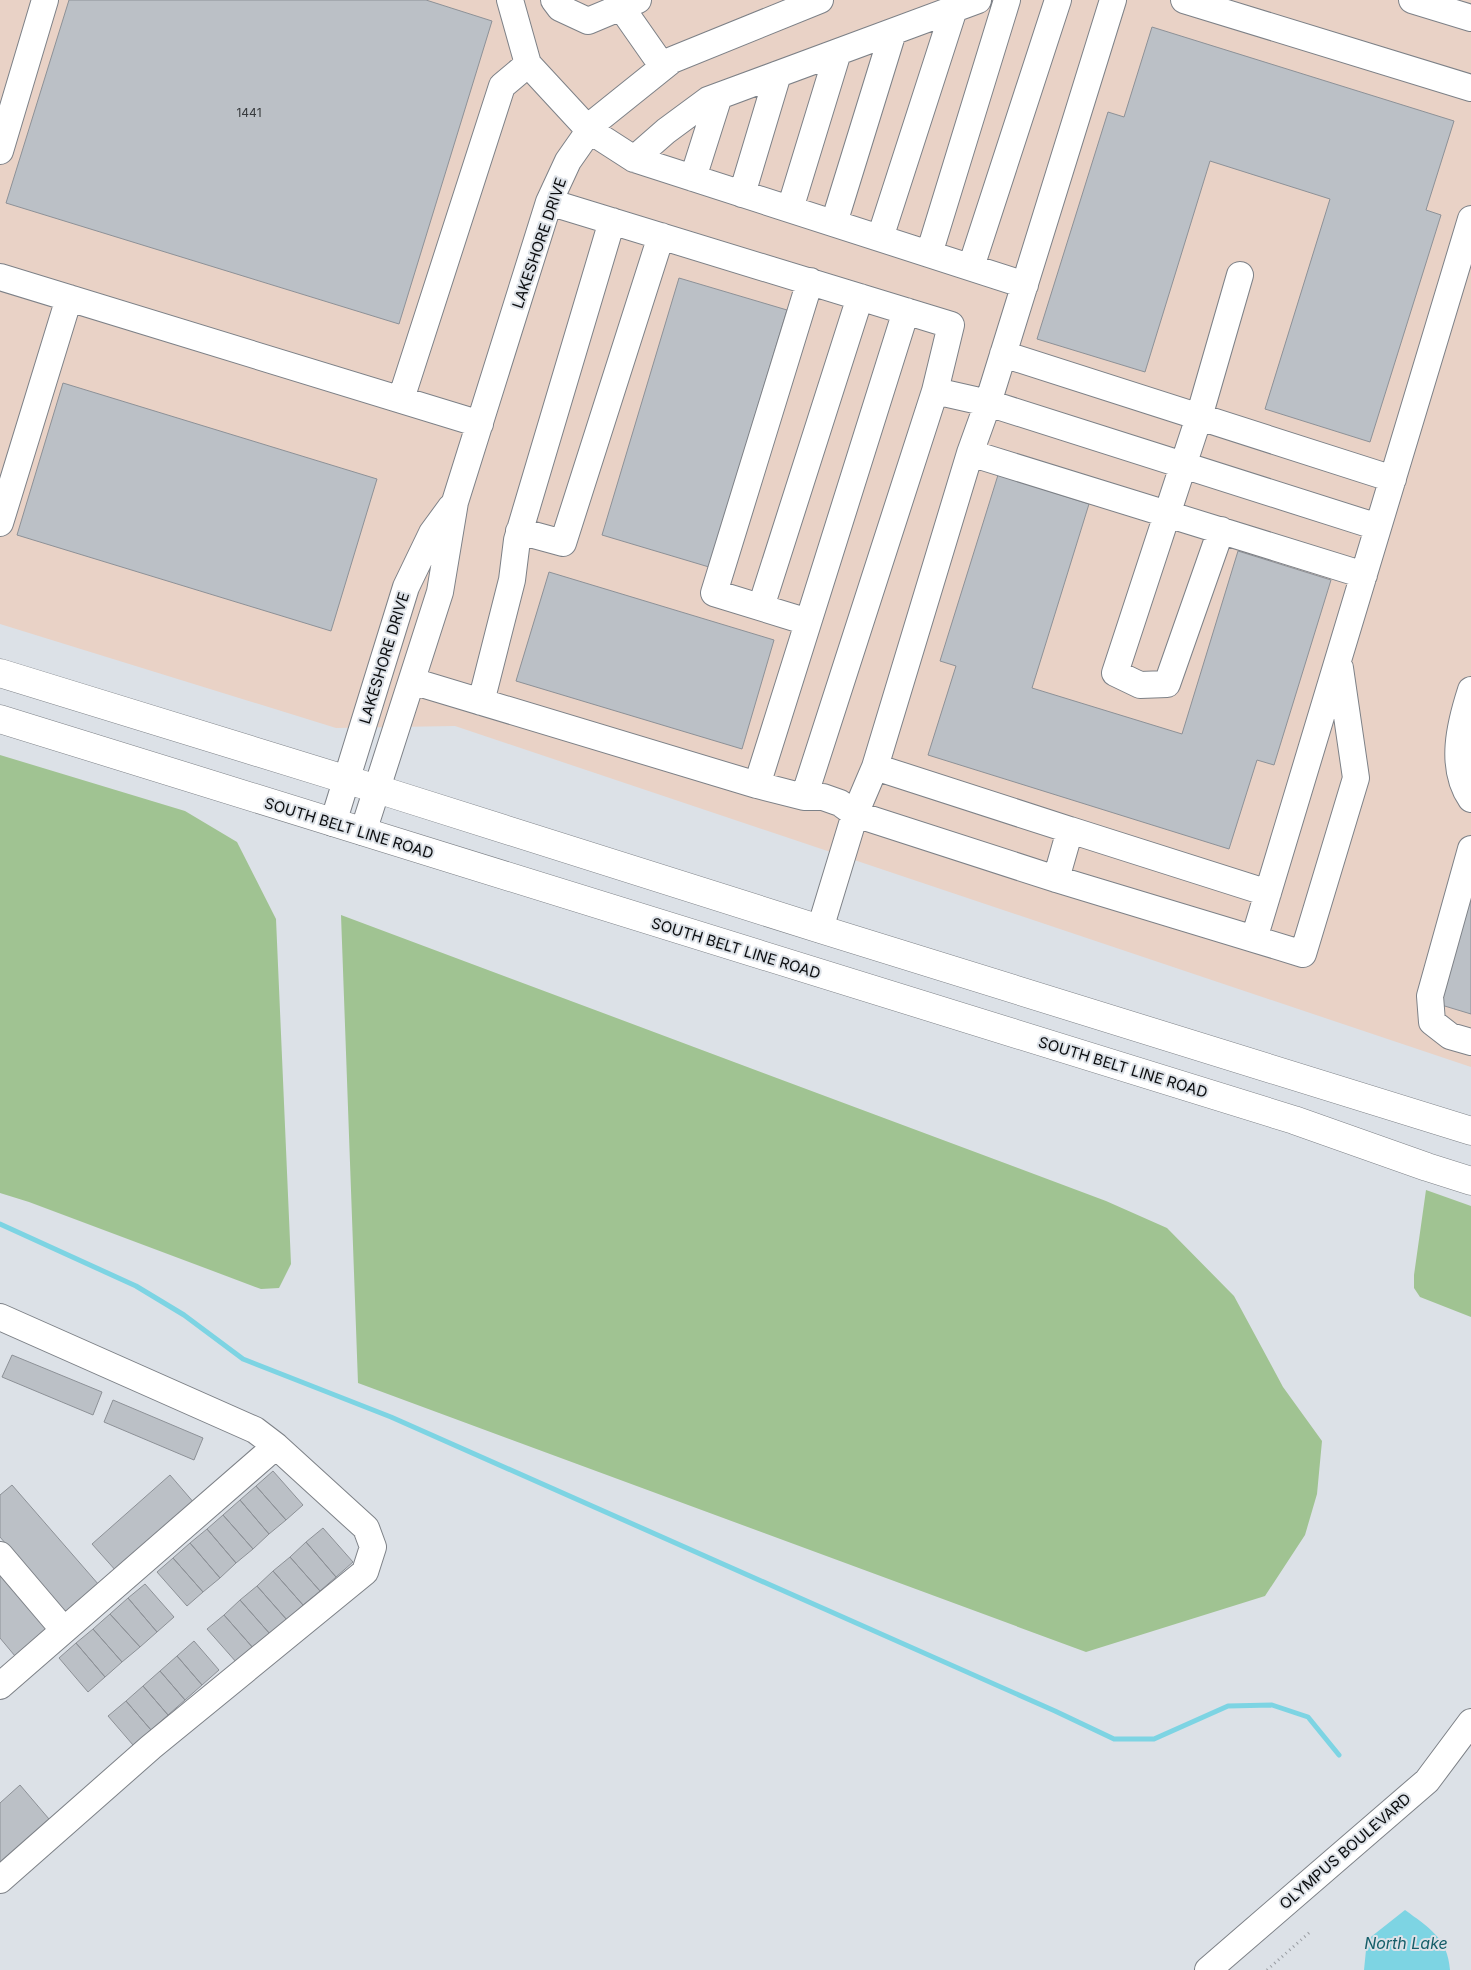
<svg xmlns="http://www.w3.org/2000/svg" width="1471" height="1970" font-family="Inter,sans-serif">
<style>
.industrial{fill:#e9d2c6}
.green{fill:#a0c392}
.water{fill:#7dd4e3}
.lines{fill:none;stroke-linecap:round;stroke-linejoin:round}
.stream{stroke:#7dd4e3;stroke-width:5}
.building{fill:#bbc0c6;stroke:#8d9197}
.minor-casing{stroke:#7d8187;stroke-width:28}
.major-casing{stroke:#7d8187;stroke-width:29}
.path{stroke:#989ca1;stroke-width:3;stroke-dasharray:1 4;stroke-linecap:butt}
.minor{stroke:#fff;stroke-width:26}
.major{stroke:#fff;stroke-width:28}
.labels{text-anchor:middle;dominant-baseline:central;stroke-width:4;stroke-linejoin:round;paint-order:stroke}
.number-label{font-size:12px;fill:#373a3d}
.street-label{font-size:15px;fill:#0b0d0f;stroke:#dce1e7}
.water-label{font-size:16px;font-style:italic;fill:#145e69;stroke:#dce1e7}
</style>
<rect width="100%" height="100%" fill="#dce1e7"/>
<!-- industrial -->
<path class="industrial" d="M0,0H1471V1067L455,726L336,728L0,624Z"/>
<!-- green -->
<path class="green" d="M0,755L185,811L237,842L276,919L291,1264L279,1288L261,1289L29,1202L0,1193Z
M341,915L1106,1201L1167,1228L1234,1296L1283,1387L1322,1441L1317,1494L1305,1535L1265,1596L1086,1652L358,1383Z
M1426,1190L1471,1206V1317L1420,1297L1414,1288V1275Z"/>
<!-- water -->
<path class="water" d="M1405,1910C1428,1927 1448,1938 1450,1970H1364L1367,1940Z"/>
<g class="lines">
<!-- stream -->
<path class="stream" d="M0,1224L136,1286L184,1315L243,1359L391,1417L1055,1711L1114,1739H1154L1228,1706L1272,1705L1308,1717L1339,1755"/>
</g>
<!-- building -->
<path class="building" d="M69,0H426L492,21L399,324L6,203Z
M1152,27L1454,121L1426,210L1441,215L1370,442L1265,409L1330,199L1210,161L1145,372L1037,339L1108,112L1124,117Z
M679,278L787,310L709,567L602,535Z
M63,383L377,479L331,631L17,535Z
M998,475L1089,504L1032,688L1182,734L1238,551L1331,580L1274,765L1257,760L1229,849L928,755L956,666L940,661Z
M549,572L774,640L742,749L516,681Z
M1471,895V1014L1438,1004Z
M12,1355L102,1392L93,1415L2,1377Z
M113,1400L203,1438L194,1460L104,1422Z
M273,1471L303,1505L286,1520L256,1486Z
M170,1475L195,1504L117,1572L92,1544Z
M12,1485L99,1585L66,1614L0,1537V1495Z
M256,1486L286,1520L269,1534L240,1500Z
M240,1500L269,1534L253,1549L223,1515Z
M223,1515L253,1549L236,1563L207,1529Z
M323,1528L353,1562L336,1577L306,1542Z
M207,1529L236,1563L220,1578L190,1543Z
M306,1542L336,1577L320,1591L290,1557Z
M190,1543L220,1578L203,1592L173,1558Z
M290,1557L320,1591L303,1605L273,1571Z
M173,1558L203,1592L187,1606L157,1572Z
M273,1571L303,1605L287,1620L257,1586Z
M0,1572L48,1628L15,1656L0,1638Z
M145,1584L174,1617L157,1632L128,1598Z
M257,1586L287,1620L270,1634L240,1600Z
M128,1598L157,1632L140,1647L110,1614Z
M240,1600L270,1634L254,1649L224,1615Z
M110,1614L140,1647L122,1662L93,1629Z
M224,1615L254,1649L237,1663L207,1629Z
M93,1629L122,1662L105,1677L76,1643Z
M194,1641L219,1670L202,1685L177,1656Z
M76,1643L105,1677L88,1692L59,1658Z
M177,1656L202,1685L185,1700L160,1671Z
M160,1671L185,1700L168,1715L143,1686Z
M143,1686L168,1715L151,1730L126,1701Z
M126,1701L151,1730L133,1745L108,1716Z
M20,1785L49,1819L0,1863V1803Z"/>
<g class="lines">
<defs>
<path id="minor" d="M510,0L528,64L589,130L634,159L666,131L708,100L978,0
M554,0L560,8L588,21L638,0
M1184,0L1471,88
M1412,0L1471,18
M621,7L663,67
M0,151L45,0
M634,159L1025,285
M693,178L719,96
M742,194L778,74
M549,202L951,325L935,391L988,403L1378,527
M790,209L838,52
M834,223L893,32
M880,238L954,9
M929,254L1007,0
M971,267L1058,0
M0,277L480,424
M1003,354L1393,479
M401,399L502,86L528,64
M970,453L1364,575
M0,523L69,298
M1221,530L1167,684L1140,685L1115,673L1199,417L1240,275
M519,531L563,543L661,236
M761,607L860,297
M808,622L714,593L810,281
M412,681L757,785L804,797H823L840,803L855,814L1056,879L1254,939L1471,219
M1471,690C1460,724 1449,767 1471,799
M481,702L512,580L517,540L612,221
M875,767L1070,830L1056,879
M757,785L906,311
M804,797L935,391
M333,823L406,587L432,533L451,507
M1070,830L1268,893
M363,832L440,592L455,502L549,202L568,161L596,121L672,60L820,0
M1471,849L1430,996L1432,1022L1450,1036L1471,1042
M820,929L855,814L875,767L970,453L988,403L1113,0
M1254,939L1303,954L1356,778L1340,668
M0,1317L255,1430L276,1446L366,1528L373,1547L365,1572L151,1747L0,1880
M0,1555L63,1629
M0,1686L276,1446
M1208,1970L1427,1781L1471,1722"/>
<path id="major" d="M0,673L377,789L820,929L1471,1131
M0,719L1294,1120L1427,1167L1471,1181"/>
</defs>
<!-- minor casing -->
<use href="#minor" class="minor-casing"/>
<!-- major casing -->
<use href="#major" class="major-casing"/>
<!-- path -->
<path class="path" d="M1267,1970L1310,1932"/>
<!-- minor -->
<use href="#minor" class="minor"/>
<!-- major -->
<use href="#major" class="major"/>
</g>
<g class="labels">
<!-- number labels -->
<g class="number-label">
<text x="249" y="112">1441</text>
</g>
<!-- street labels -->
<g class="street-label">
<text transform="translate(539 243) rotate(-71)">LAKESHORE DRIVE</text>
<text transform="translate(384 658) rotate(-73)">LAKESHORE DRIVE</text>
<text transform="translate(349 828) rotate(17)">SOUTH BELT LINE ROAD</text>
<text transform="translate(736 948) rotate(17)">SOUTH BELT LINE ROAD</text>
<text transform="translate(1123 1067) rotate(17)">SOUTH BELT LINE ROAD</text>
<text transform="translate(1345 1851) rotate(-41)">OLYMPUS BOULEVARD</text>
</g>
<!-- water labels -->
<g class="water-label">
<text x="1406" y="1943">North Lake</text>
</g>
</g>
</svg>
